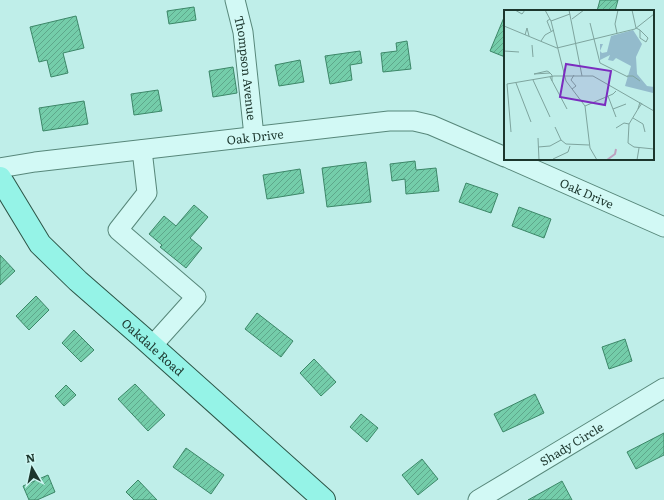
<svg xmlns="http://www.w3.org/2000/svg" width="664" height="500" font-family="Literata,serif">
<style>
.building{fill:url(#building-hatch);stroke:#3c8768}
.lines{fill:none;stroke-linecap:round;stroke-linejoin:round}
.minor-casing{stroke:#57877a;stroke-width:21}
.major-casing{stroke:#2c5446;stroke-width:24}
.minor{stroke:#d2f9f5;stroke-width:19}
.major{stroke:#95f3e7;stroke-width:22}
.labels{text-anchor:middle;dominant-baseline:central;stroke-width:3;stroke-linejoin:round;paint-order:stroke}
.street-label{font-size:12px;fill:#1c362d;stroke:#cef6f2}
.inset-river{fill:none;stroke:#bda2c0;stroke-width:2}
.inset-road{fill:none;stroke:#7ea49e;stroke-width:1}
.view{fill:#7b2cbf;fill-opacity:0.15;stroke:#7b2cbf;stroke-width:2}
.inset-edge{fill:none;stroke:#1c362d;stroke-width:2}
</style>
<defs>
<pattern id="building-hatch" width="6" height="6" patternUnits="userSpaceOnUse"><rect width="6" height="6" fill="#74cdaa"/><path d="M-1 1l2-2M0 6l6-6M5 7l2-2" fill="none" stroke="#5ea78b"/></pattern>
</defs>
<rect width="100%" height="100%" fill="#bfeee9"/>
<!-- building -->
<path class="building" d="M600,0H618L615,11H597Z
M194,7L196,20L169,24L167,11Z
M505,15V57L490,51Z
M76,16L84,48L63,53L68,73L51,77L47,60L39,62L30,27Z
M407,41L411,69L383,72L381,53L397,51L396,43Z
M360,51L362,63L350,65L352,80L330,84L325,56Z
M300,60L304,82L279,86L275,65Z
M233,67L237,93L213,97L209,71Z
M158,90L162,111L134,115L131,94Z
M84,101L88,124L43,131L39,108Z
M415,161L416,170L436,168L439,191L406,194L405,179L392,181L390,164Z
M366,162L371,202L327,207L322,168Z
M300,169L304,193L267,199L263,175Z
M466,183L498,194L491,213L459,202Z
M194,205L208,217L190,238L202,248L186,268L160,247L162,245L149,234L164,216L176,226Z
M519,207L551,219L544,238L512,226Z
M0,255L15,271L0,285Z
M36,296L49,310L29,330L16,316Z
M257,313L293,341L281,357L245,329Z
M74,330L94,350L81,362L62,343Z
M625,339L632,361L609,369L602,347Z
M314,359L336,382L321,396L300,373Z
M135,384L165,415L148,431L118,399Z
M66,385L76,395L64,406L55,396Z
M535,394L544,413L503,432L494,414Z
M361,414L378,428L367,442L350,427Z
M664,433V455L636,469L627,452Z
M186,448L224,475L211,494L173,467Z
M422,459L438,479L418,495L402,475Z
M48,475L55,492L37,500H29L23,486Z
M138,480L157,500H134L126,492Z
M562,481L572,500H528Z"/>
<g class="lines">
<defs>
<g id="minor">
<path id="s1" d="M235,0L243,32L254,136"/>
<path d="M142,150L147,193L118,230L196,297L152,346"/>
<path id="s2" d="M510,159L664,227"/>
<path id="s3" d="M0,168L35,162L389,121H414L431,125L505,157"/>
<path id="s4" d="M478,500L664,388"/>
</g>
<g id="major">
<path id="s5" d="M0,178L40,244L78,281L141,336L324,500"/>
</g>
</defs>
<!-- minor casing -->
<use href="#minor" class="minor-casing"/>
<!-- major casing -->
<use href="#major" class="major-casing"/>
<!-- minor -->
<use href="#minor" class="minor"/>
<!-- major -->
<use href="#major" class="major"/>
</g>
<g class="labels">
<!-- street labels -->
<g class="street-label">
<text stroke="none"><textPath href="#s1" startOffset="69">Thompson Avenue</textPath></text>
<text stroke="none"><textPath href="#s3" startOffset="257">Oak Drive</textPath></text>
<text stroke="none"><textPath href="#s2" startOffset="84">Oak Drive</textPath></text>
<text stroke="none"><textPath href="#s5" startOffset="230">Oakdale Road</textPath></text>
<text stroke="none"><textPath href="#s4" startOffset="109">Shady Circle</textPath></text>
</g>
</g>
<!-- overview -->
<g transform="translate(504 10)">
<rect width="150" height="150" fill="#bfeee9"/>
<path d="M129,20L138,34L132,47L133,64L143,76L150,77L149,83L121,76L127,56L112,48L109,51L104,50L106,45L96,50V34H99L96,41L98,43L103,42L107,26Z" fill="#93bbcc"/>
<path class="inset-river" d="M103,150L111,144L112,139"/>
<path class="inset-road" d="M11,0L18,4L21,0M41,0L47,11L62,71L81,96L86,138L93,150M65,0L78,66M128,0L132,18L136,20L144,28L142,32L136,28V20M46,9L43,11L47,21M68,9L80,0M47,11L66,4M86,13L96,53L124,67M0,16L53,38L131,19L150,4M113,23L111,14L114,0M21,25L23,18L25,26M37,31L41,25L50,20M28,35L29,47M0,41L15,42M46,63L30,64L43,61L45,62L48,65V71M123,66H129L136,71M46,67L63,99M29,70L46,107M12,73L27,112M68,79L72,76L67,70L70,65M104,86L112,107M136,92L134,99L138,93M81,96L109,84L112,81M109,99L122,94M134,99L125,114L124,133L130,137L150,139M129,108L139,114L141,122M51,117L57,130L62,134L85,135M112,118L120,113L125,114M7,122L3,74L50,66H89L150,101M34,128L35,150M34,137L46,136L57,130M49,149L64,142L66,136M133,150L135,138"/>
<path class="view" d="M62,54L107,61L101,95L56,87Z"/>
<rect width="150" height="150" class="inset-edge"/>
</g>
<!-- north arrow -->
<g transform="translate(32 468) rotate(351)" stroke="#cef6f2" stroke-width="3" paint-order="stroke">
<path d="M0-3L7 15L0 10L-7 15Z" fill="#1c362d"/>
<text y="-6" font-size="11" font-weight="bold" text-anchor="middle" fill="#1c362d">N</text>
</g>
</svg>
